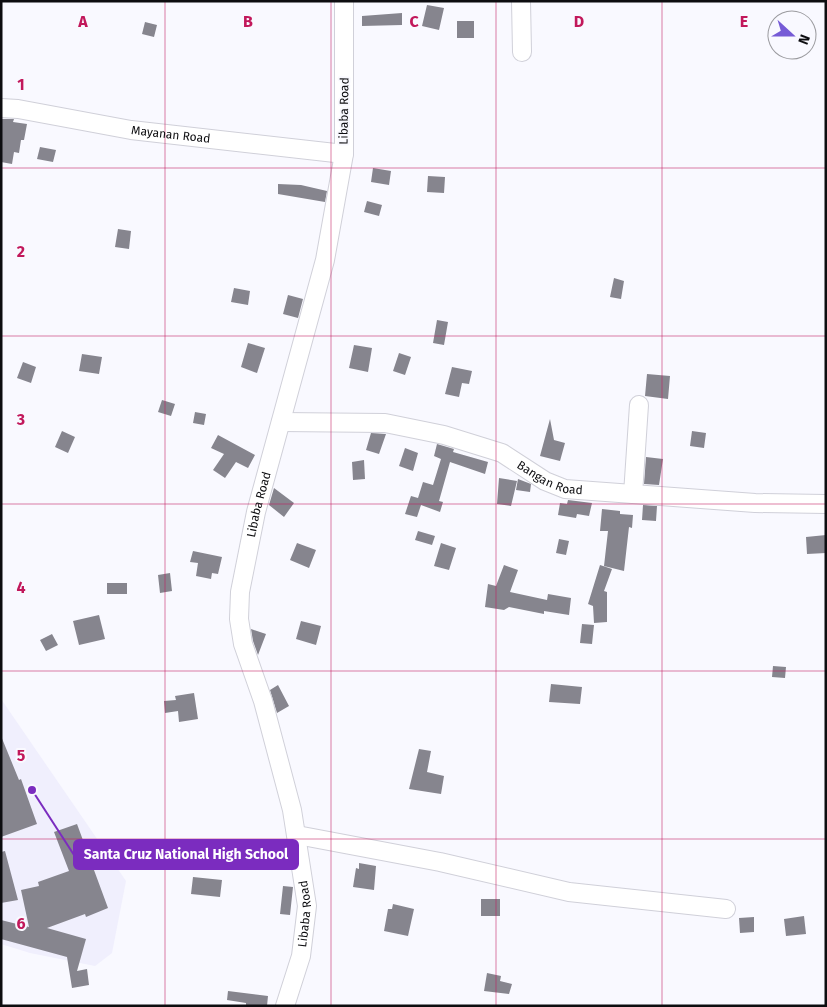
<svg xmlns="http://www.w3.org/2000/svg" width="827" height="1007" font-family="'Fira Sans',sans-serif">
<style>
.built{fill:#f0effd}
.building{fill:#86858e}
.lines{fill:none;stroke-linecap:round;stroke-linejoin:round}
.minor-casing{stroke:#d0d0d9;stroke-width:20}
.minor{stroke:#fff;stroke-width:18}
.grid{fill:none;stroke:#c2185b;stroke-width:1;stroke-opacity:0.55}
.labels{text-anchor:middle;dominant-baseline:central;stroke-width:4;stroke-linejoin:round;paint-order:stroke}
.street-label{font-size:12px;fill:#0d0d10;stroke:#f9f9ff}
.grid-label{font-size:16px;text-anchor:middle;font-weight:bold;fill:#c2185b;stroke:#f9f9ff;stroke-width:4;stroke-linejoin:round;paint-order:stroke}
.leader{fill:none;stroke:#7b2cbf;stroke-width:2}
.callout-dot{fill:#7b2cbf;stroke:#f9f9ff;stroke-width:2}
.callout{fill:#7b2cbf;stroke:#7b2cbf;stroke-width:2}
.callout-label{font-size:14px;text-anchor:middle;font-weight:bold;fill:#fff}
</style>
<rect width="100%" height="100%" fill="#f9f9ff"/>
<!-- built -->
<path class="built" d="M1,699L126,881L112,953L95,966L30,953L1,944Z"/>
<!-- building -->
<path class="building" d="M427,5L444,8L439,30L422,26Z
M402,13V25L362,26V16Z
M457,21H474V38H457Z
M145,22L157,25L154,37L142,34Z
M1,119H14L13,122L27,124L24,140H21L19,153L14,152L12,164L1,162Z
M40,147L56,150L53,162L37,159Z
M373,168L391,171L389,185L371,182Z
M428,176L445,177L444,193L427,192Z
M278,184L301,185L327,191L325,202L278,194Z
M367,201L382,205L379,216L364,212Z
M118,229L131,231L129,249L115,247Z
M614,278L624,281L621,299L610,297Z
M234,288L250,291L248,305L231,302Z
M288,295L303,299L298,318L283,314Z
M437,320L448,322L444,345L433,343Z
M248,343L265,348L257,373L241,367Z
M354,345L372,348L368,372L349,368Z
M399,353L411,357L405,375L393,371Z
M82,354L102,357L99,374L79,371Z
M23,362L36,367L31,383L17,378Z
M452,367L472,371L469,384L462,383L459,397L445,394Z
M647,374L670,376L668,399L645,396Z
M162,400L175,404L171,416L158,412Z
M195,412L206,414L204,425L193,423Z
M550,419L554,440L565,443L560,461L540,456Z
M62,431L75,437L68,453L55,447Z
M692,431L706,433L704,448L690,446Z
M371,433L386,434L379,454L366,450Z
M218,435L255,455L248,468L236,462L225,478L213,470L224,454L211,448Z
M437,444L454,449L453,452L488,462L485,474L450,462L439,501L443,502L440,512L421,505L417,517L405,514L411,496L418,498L423,482L433,485L441,459L434,456Z
M405,448L418,453L413,471L399,466Z
M646,457L663,459L659,485L644,484Z
M364,460L365,479L353,480L352,462Z
M499,478L517,481L511,506L497,504Z
M518,479L531,484L530,492L516,490Z
M274,488L294,503L284,517L269,505Z
M568,500L592,503L589,516L577,514L576,518L558,515L560,503L567,504Z
M643,505L657,506L656,521L642,520Z
M602,509L620,511V514L633,515L632,528L629,527L624,571L604,566L608,531H600Z
M418,531L435,536L432,545L415,540Z
M826,535V553L807,554L806,537Z
M559,539L569,541L566,555L556,553Z
M297,543L316,550L309,568L290,560Z
M441,543L456,548L449,570L434,566Z
M193,551L222,557L218,574L212,573L211,579L196,576L198,563L190,562Z
M504,565L518,570L510,592L547,600L548,594L571,598L569,615L544,611V614L509,607L504,610L485,607L488,584L496,586Z
M600,565L612,569L604,591L607,592V622L594,623L593,606L588,604Z
M170,573L172,591L160,593L158,575Z
M107,583H127V594H107Z
M99,615L105,639L79,645L73,621Z
M301,621L321,626L316,645L296,639Z
M582,624L594,625L592,644L580,643Z
M251,629L266,634L258,655L253,641Z
M52,634L58,645L46,651L40,640Z
M773,666L786,667L785,678L772,677Z
M551,684L582,687L580,704L549,702Z
M278,685L289,706L277,713L270,690Z
M194,693L198,719L179,722L178,711L165,713L164,701L176,700L175,696Z
M1,736L19,780L21,779L37,824L1,837Z
M419,749L431,751L427,772L444,776L441,794L409,789Z
M77,824L108,908L86,917L85,914L47,928L86,939L77,971L87,969L89,985L72,988L67,957L1,939V920L29,927L21,890L39,886L38,882L69,871L54,832Z
M5,851L18,900L1,903V852Z
M359,863L376,866L374,890L353,887L356,868L359,869Z
M193,877L222,880L220,897L191,894Z
M283,886L293,887L290,915L280,914Z
M481,899H500V916H481Z
M393,904L414,909L408,936L384,931L388,909H392Z
M804,916L806,934L786,936L784,919Z
M754,917V932L740,933L739,918Z
M487,973L501,976L500,981L512,984L509,994L484,991Z
M228,991L268,996L267,1006H246V1003L227,1000Z"/>
<g class="lines">
<defs>
<g id="minor">
<path d="M521,1L522,52"/>
<path id="s1" d="M1,108L18,109L131,130L344,154"/>
<path id="s2" d="M281,422L385,423L444,435L502,453L545,481L565,489L755,503L826,504"/>
<path d="M633,494L639,405"/>
<path d="M297,835L440,862L569,892L726,909"/>
<path id="s3" d="M285,1006L301,956L307,906L292,810L263,701L243,644L239,619L240,592L256,512L325,260L344,154V1"/>
</g>
</defs>
<!-- minor casing -->
<use href="#minor" class="minor-casing"/>
<!-- minor -->
<use href="#minor" class="minor"/>
</g>
<!-- grid -->
<path class="grid" d="M165,1V1006M331,1V1006M496,1V1006M662,1V1006M1,168H826M1,336H826M1,504H826M1,671H826M1,839H826"/>
<g class="labels">
<!-- street labels -->
<g class="street-label">
<text transform="translate(344 111) rotate(-89)">Libaba Road</text>
<text stroke="none"><textPath href="#s1" startOffset="172">Mayanan Road</textPath></text>
<text stroke="none"><textPath href="#s2" startOffset="280">Bangan Road</textPath></text>
<text stroke="none"><textPath href="#s3" startOffset="515">Libaba Road</textPath></text>
<text stroke="none"><textPath href="#s3" startOffset="95">Libaba Road</textPath></text>
</g>
</g>
<g class="grid-label">
<text x="83" y="27">A</text>
<text x="248" y="27">B</text>
<text x="414" y="27">C</text>
<text x="579" y="27">D</text>
<text x="744" y="27">E</text>
<text x="21" y="90">1</text>
<text x="21" y="257">2</text>
<text x="21" y="425">3</text>
<text x="21" y="593">4</text>
<text x="21" y="761">5</text>
<text x="21" y="929">6</text>
</g>
<!-- callouts -->
<path class="leader" d="M32 790L74 855"/>
<circle class="callout-dot" cx="32" cy="790" r="5"/>
<rect class="callout" x="74" y="840" width="224" height="29" rx="5"/>
<g class="callout-label">
<text x="186" y="859">Santa Cruz National High School</text>
</g>
<!-- border -->
<rect width="827" height="1007" fill="none" stroke="#0d0d10" stroke-width="5"/>
<!-- north arrow -->
<g transform="translate(792 35) rotate(111)"><circle r="24" fill="#f9f9ff" stroke="#9b9b9f"/>
<path d="M0-4L9 19L0 12L-9 19Z" fill="#765bd6"/>
<text y="-8" font-size="14" font-weight="bold" text-anchor="middle" fill="#0d0d10">N</text>
</g>
</svg>
